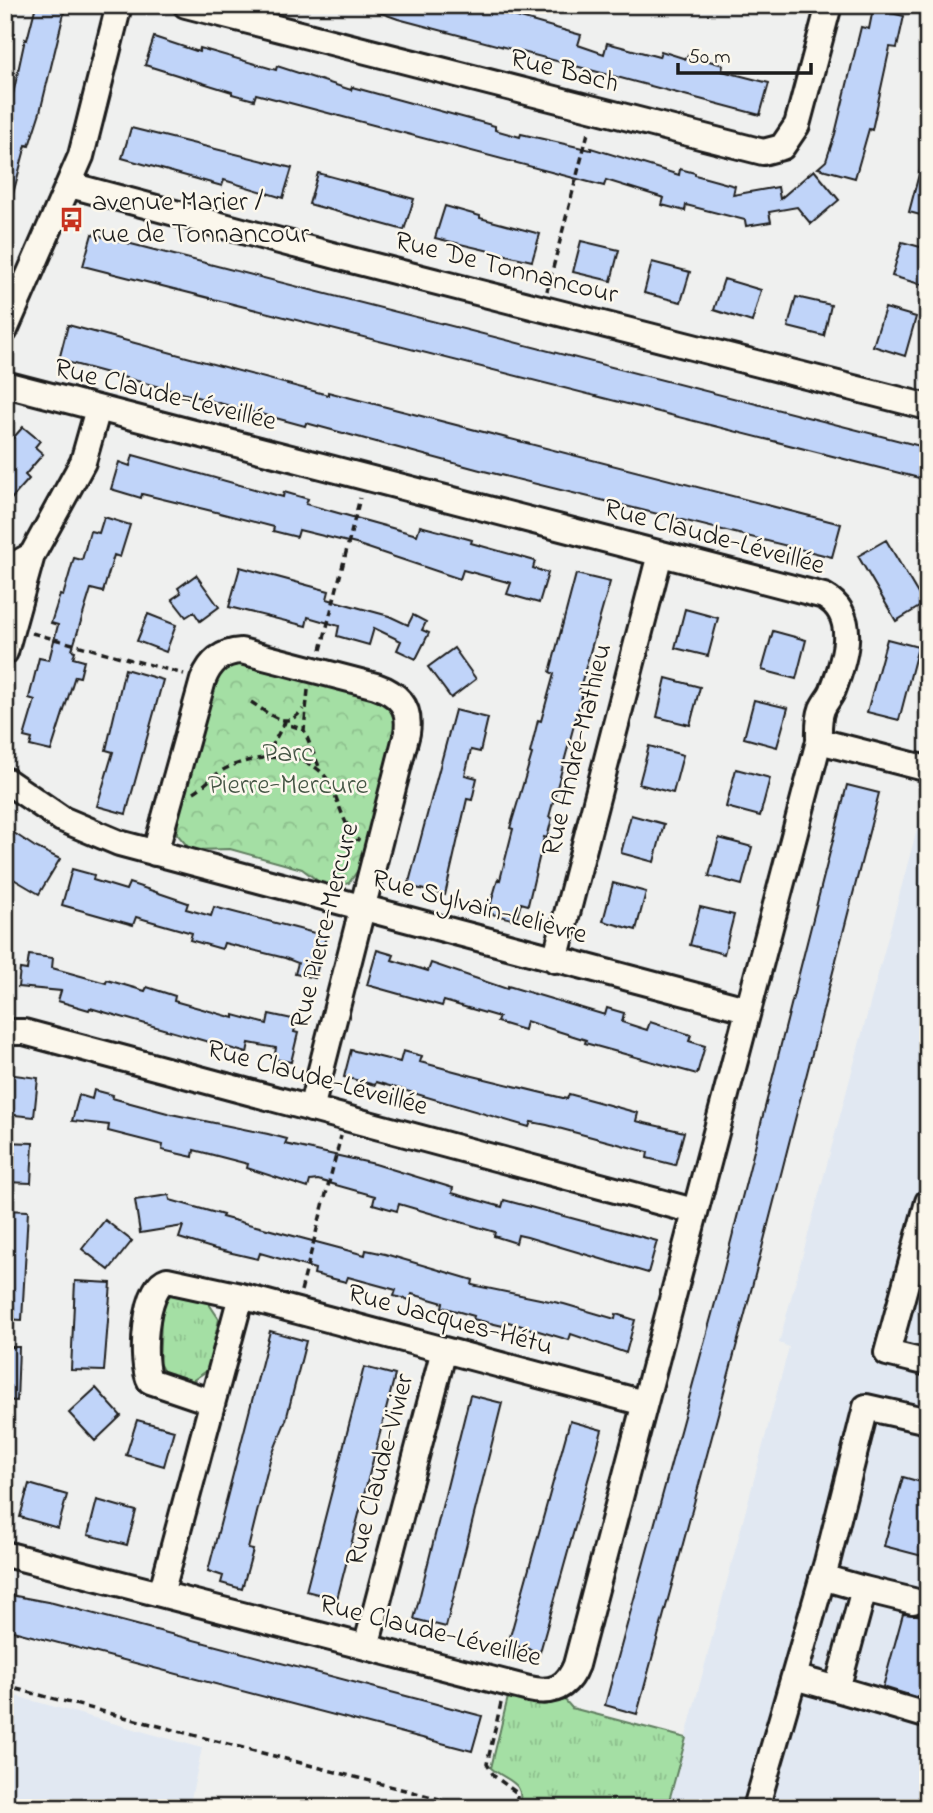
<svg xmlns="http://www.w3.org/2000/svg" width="933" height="1813" font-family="'Indie Flower',sans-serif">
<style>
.built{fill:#e1e8f2}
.grass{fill:url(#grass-tufts);stroke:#607e60;stroke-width:2}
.forest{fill:url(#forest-crowns);stroke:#607e60;stroke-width:2}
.building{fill:#c0d4f9;stroke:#1c1c1c;stroke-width:2}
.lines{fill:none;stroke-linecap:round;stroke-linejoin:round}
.minor-casing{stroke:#1c1c1c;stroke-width:30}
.path{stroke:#1c1c1c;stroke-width:3.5;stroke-dasharray:7 5;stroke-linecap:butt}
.minor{stroke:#fbf7ec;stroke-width:24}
.labels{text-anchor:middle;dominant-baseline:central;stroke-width:5;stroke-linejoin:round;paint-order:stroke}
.street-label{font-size:28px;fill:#1c1c1c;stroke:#fbf7ec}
.poi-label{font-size:28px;fill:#1c1c1c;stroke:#fbf7ec;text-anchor:start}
.park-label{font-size:28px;fill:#455645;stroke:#fbf7ec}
</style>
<defs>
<pattern id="grass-tufts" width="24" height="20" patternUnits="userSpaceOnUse" patternTransform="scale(1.75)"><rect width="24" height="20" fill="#a4dfa4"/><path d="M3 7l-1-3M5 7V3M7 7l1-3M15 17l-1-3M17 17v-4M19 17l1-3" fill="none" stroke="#8dbf8d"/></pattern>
<pattern id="forest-crowns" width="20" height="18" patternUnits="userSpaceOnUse" patternTransform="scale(1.75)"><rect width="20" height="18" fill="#a4dfa4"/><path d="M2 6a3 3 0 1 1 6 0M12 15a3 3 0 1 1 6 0" fill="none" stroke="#8dbf8d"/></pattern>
</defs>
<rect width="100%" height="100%" fill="#eff0ef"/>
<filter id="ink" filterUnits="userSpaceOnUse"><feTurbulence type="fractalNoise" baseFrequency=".0143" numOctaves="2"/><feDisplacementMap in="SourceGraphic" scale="14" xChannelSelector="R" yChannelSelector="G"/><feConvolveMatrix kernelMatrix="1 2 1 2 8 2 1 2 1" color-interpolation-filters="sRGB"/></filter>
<g filter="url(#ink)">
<!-- built -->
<path class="built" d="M928,788V1808H667L789,1347L779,1343Z
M5,1693L202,1748L189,1808H5Z"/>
<!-- grass -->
<path class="grass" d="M172,1293L207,1301L219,1319L208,1370L192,1381L165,1374L159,1363L162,1304Z
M508,1697L544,1705L565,1700L572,1708L686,1738L667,1808H519C526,1781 508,1782 491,1768Z"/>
<!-- forest -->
<path class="forest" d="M232,663L379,699L392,709L397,723L358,870L349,883L335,887L322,884L302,869L230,849L197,850L188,847L177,834L178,815L214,680L218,673Z"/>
<!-- building -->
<path class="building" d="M36,5H66L40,112L29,146L26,145L10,205L5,204V131L25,39L27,40Z
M374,5H474L581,35L578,45L604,54L607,43L659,57L661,51L686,59L688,55L723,65L722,71L769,83L760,115L398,19L373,10Z
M873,9L904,16L897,48L890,47L872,130L869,129L855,178L818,168L826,161L835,134L861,27L869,29Z
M154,37L199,52L200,48L276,70L277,66L351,90L352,87L495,126V130L520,137L521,134L591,150V148L679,175L680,169L695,173V175L735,186L733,195L778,187L780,199L814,170L839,200L811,224L797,207L769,212L771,222L746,226L745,220L686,205L685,211L662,205L664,198L606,180L604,186L256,94L254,100L232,94V92L145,65Z
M131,128L292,168L283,198L224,180L222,186L122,158Z
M923,159L928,160V217L909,212Z
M318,173L414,199L404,230L309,204Z
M445,206L480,216V218L540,234L532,261L435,238Z
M92,234L928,448L923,479L83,266Z
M581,241L619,250L611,281L573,272Z
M902,242L928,249V267L923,285L892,276Z
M652,262L690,272L681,302L644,293Z
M724,279L761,290L752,322L714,310Z
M796,297L831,305L824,336L788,327Z
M885,308L916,317L905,356L873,346Z
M68,325L328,395V392L841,524L832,557L480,470L306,423L305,426L283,420L59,360Z
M23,427L40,441L35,447L43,454L25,475L29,479L5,506V447Z
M133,455L283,497L284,492L308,499L306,504L417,535L420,526L454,535L472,540L471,543L535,561L533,568L548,573L539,603L507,594L511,583L463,570L460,579L356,544L299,530L297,537L273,531L274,527L212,511L142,494L141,498L111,489L119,462L130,466Z
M104,517L130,525L120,557L114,555L103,592L91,589L72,650L75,651L73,658L84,661L80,677L75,676L51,751L30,746L32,739L24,737L35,700L29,698L39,658L49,660L58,625L51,623L60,595L63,596L74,558L82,560L90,531L99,533Z
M886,540L924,604L896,621L858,556Z
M240,567L329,591L327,599L389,616L408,625L413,615L426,622L422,630L429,633L416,659L397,650L401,641L374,628L369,645L337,636L339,626L308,617L306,626L229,607Z
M576,574L610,582L579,691L583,692L549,817L552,818L547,838L544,837L528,905L521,903L516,920L488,913L498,879L500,880L513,829L510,828L532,754L530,753L538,720L541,721L554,674L550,672Z
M196,575L219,607L200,621L194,612L186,617L172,599L181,593L178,588Z
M685,609L718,618L708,656L675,648Z
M148,614L176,625L166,652L137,641Z
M773,631L806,640L796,679L762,670Z
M887,639L918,647L899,720L867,712Z
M454,648L476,679L451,698L428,667Z
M125,669L163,680L126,814L97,806L113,752L106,750Z
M666,678L700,687L690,725L657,717Z
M754,700L788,708L777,747L744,738Z
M455,710L488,718L480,752L471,750L465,775L477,778L472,800L467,799L445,895L408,886Z
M649,746L683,755L673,793L639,784Z
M736,769L770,778L760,816L726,807Z
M847,785L879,793L745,1314L637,1714L605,1705L718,1292Z
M631,815L664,824L654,862L621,853Z
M5,827L35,847L60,859L39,894L5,874Z
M719,838L752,847L742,885L709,876Z
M72,869L94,875L93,880L126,890L129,883L144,888L188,903L186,909L211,916L214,907L326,936L315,978L295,974L298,963L285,958L224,943L222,949L190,940L192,933L136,917L133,925L62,905Z
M613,883L646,892L636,930L603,921Z
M700,907L734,915L724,954L690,945Z
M377,950L394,955L392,960L428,971L431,963L507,989L508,986L605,1015L607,1008L624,1013L622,1022L647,1030L650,1022L691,1035L689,1041L705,1046L697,1074L585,1043L586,1040L526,1021L524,1030L497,1022L499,1017L444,1001L442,1006L367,985Z
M29,955L53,958L52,968L106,983L107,980L145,991L147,987L175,996L174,1001L234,1018V1015L267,1024L269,1014L297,1020L294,1032L298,1033L291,1062L274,1059L276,1048L249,1043L247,1053L90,1008L89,1010L58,1001L61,991L18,987L20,969L27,970Z
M351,1050L400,1062L403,1051L422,1056L420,1062L473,1076L567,1099L569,1094L638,1113L636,1121L684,1132L675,1165L647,1158L648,1152L547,1125L531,1122L529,1127L376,1082L375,1085L344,1077Z
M7,1074L38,1078L34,1117L5,1114Z
M94,1090L113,1095L112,1098L171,1114L268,1134L287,1139L285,1144L375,1164L453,1188L452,1193L502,1207L504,1200L657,1241L648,1273L527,1237L518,1235L516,1243L494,1236L495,1232L399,1204L397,1211L373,1204L375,1196L318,1180L310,1181L308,1188L247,1168L248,1164L194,1150L193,1157L162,1150L163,1145L108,1131L109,1125L72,1121L79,1095L92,1099Z
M5,1142L33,1143L31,1183L5,1182Z
M169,1195L170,1200L223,1215L222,1217L365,1255L366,1250L385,1254L473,1280L472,1285L564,1304L615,1319L616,1314L635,1320L626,1353L571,1334L569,1340L505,1321L503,1326L473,1319L474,1316L442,1307L443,1303L412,1294L410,1300L394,1296L396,1290L348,1277L346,1282L314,1274L315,1269L260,1253L258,1259L215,1249L179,1238L183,1226L140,1233L135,1200Z
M5,1210L28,1211L22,1320L5,1319Z
M105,1220L132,1241L109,1270L82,1249Z
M75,1281L111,1283L104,1371L71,1370Z
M270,1331L306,1341L286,1420L270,1460L248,1549L253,1550L242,1589L221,1583L223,1576L208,1571Z
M5,1347H19L17,1401L5,1400Z
M364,1367L395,1375L337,1599L306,1591Z
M96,1388L121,1416L95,1441L69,1413Z
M470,1395L502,1403L446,1627L414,1619Z
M137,1420L174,1430L164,1466L126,1455Z
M570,1421L602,1430L540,1652L508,1644Z
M903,1477L928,1484L926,1557L884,1546Z
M29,1484L67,1495L58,1528L20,1517Z
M97,1500L136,1511L127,1545L88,1535Z
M5,1594L53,1603L482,1716L472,1751L5,1629Z
M903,1614L928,1616V1665L919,1698L883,1687Z"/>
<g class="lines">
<defs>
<path id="minor" d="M186,5L763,152L782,147L797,125L829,5
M70,185L351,260L928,407
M5,330L81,156L119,5
M5,384L824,596C859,615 845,659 833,690C831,696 825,702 822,709C818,720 819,730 819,741L576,1665C567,1688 552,1694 529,1689L5,1554
M5,570L32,555
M5,652L32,555L83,462L98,409
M819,741L928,769
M5,780L62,819L119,843L746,1009
M155,853L203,680C210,662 221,652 241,651L376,686C399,694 411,707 407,733L311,1109
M555,960L660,554
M5,1032H24L694,1211
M928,1202L887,1353L928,1363
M212,1402L150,1381C140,1363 144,1287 167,1280L241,1296
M822,1577L864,1589
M161,1594L241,1296L644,1403
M913,1601L864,1589L837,1689L922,1714L928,1712
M366,1647L444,1350
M794,1677L837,1689
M756,1808L827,1562L866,1407L928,1421"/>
</defs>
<!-- minor casing -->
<use href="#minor" class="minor-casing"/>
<!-- path -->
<path class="path" d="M547,291L589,129
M32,633L184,674
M321,650L360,498
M308,690L304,730L320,769
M251,702C270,714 286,732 303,709
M265,759L284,723L304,730
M194,792C206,785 216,772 229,767C259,754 311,750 329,782C340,802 342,825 359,841
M301,1291L341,1136
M5,1686L474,1808
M501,1703L487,1764L494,1776L517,1793V1800L510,1808"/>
<!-- minor -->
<use href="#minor" class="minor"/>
</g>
</g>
<!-- icons -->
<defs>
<symbol id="bus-bare" viewBox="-9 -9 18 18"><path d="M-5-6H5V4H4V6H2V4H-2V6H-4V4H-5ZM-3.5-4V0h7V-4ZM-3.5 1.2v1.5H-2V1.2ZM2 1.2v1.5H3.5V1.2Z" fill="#c8321e" stroke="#fbf7ec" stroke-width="2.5" paint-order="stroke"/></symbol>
</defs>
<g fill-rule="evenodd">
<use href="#bus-bare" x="54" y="202" width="35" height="35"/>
</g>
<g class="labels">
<!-- street labels -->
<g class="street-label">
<text transform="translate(564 72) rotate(14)">Rue Bach</text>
<text transform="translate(506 269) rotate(14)">Rue De Tonnancour</text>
<text transform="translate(165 396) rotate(14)">Rue Claude-Léveillée</text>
<text transform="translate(714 538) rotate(15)">Rue Claude-Léveillée</text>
<text transform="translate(578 750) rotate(-76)">Rue André-Mathieu</text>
<text transform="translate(479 908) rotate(15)">Rue Sylvain-Lelièvre</text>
<text transform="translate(326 926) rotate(-76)">Rue Pierre-Mercure</text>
<text transform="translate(317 1079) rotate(15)">Rue Claude-Léveillée</text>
<text transform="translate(450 1321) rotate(15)">Rue Jacques-Hétu</text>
<text transform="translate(381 1470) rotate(-75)">Rue Claude-Vivier</text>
<text transform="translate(430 1632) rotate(14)">Rue Claude-Léveillée</text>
</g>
<!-- poi labels -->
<g class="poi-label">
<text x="92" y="203">avenue Marier /<tspan x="92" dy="32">rue de Tonnancour</tspan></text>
</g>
<!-- park labels -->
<g class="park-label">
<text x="288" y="754">Parc<tspan x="288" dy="32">Pierre-Mercure</tspan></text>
</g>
</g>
<!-- margin -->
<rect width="933" height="1813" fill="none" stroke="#fbf7ec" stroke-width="28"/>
<rect x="14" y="14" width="905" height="1785" fill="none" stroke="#1c1c1c" stroke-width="2.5" filter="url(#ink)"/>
<!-- scale -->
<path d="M678 63v10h133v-10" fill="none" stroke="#1c1c1c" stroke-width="3.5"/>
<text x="688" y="63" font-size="21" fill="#1c1c1c" stroke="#fbf7ec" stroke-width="5" paint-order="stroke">50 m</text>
</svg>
